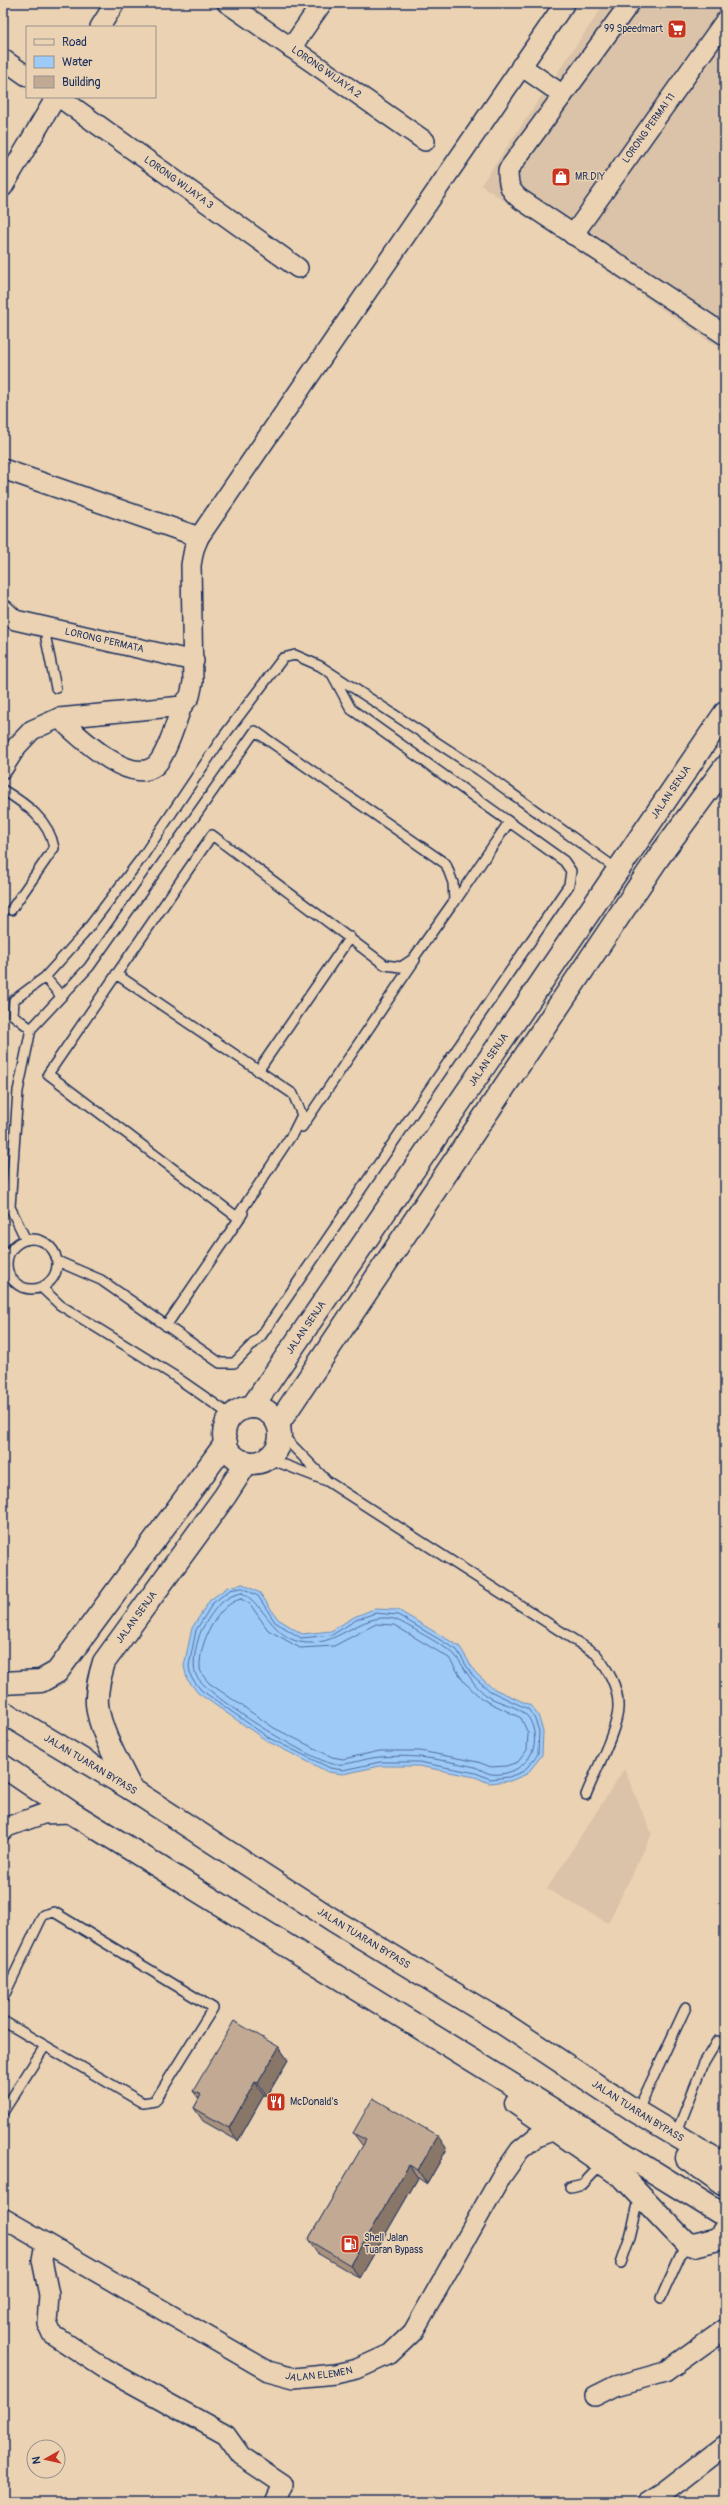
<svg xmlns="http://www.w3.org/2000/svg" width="728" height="2505" font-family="Pangolin,sans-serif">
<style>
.built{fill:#dac3a8}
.water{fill:#9ecaf8;stroke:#6a8cba}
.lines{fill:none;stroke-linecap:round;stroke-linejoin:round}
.shore{stroke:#4f6d9c;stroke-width:1}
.lane-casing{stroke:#1b2f5e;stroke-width:12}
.street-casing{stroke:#1b2f5e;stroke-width:22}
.secondary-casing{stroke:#1b2f5e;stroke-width:25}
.highway-casing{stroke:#1b2f5e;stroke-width:25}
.lane{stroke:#ead2b3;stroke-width:9}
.street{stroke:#ead2b3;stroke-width:19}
.secondary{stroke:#ead2b3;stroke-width:22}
.highway{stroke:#ead2b3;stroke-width:22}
.wall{fill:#a7917e;stroke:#1b2f5e}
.shaded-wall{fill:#887667;stroke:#1b2f5e}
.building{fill:#c2a993;stroke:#1b2f5e}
.labels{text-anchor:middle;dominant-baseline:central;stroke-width:3;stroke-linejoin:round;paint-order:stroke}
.poi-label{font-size:10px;fill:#1b2f5e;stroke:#ead2b3;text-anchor:start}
.street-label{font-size:10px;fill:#1b2f5e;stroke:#ead2b3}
</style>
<rect width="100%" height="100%" fill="#ead2b3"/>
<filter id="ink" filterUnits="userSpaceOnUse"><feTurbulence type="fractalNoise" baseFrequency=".025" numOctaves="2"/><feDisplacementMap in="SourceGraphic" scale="8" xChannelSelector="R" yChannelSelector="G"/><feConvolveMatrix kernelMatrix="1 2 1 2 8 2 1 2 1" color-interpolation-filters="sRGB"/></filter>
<g filter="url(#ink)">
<!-- built -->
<path class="built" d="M605,3H725V352L481,185Z
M624,1769L652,1834L608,1923L547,1889Z"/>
<!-- water -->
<path class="water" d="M243,1584L260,1593L278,1619L302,1634L331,1631L354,1617L374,1609L398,1610L460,1647L475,1672L492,1688L530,1705L538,1715L543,1731L542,1755L527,1774L510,1781L489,1783L475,1777L419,1766H380L343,1774L328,1772L267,1741L198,1693L187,1679L184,1666L192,1628L210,1600L228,1587Z"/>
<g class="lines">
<!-- shore -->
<path class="shore" d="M243,1588L258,1596L275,1622L301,1638L332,1635L356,1620L375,1613L398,1615L457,1650L472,1675L490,1691L528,1709L534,1717L539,1731L538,1754L524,1771L509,1777L490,1779L476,1773L419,1762H380L343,1770L330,1768L269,1738L201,1690L191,1677L189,1666L196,1630L213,1603L230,1590Z
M242,1593C265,1605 272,1636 300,1642C336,1650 360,1611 394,1619C401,1621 449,1649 454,1654C466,1668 470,1683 486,1695C498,1704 519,1705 528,1717C535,1726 537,1744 531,1754C524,1768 507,1776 491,1774C486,1773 480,1769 475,1767C457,1763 438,1759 419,1757C407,1756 393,1756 380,1757C364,1758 349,1766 333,1764C309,1759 207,1697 196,1675C191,1665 197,1639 202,1629C212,1612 222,1596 242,1593Z
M241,1599L250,1604L268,1630L300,1648L334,1646L376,1624L394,1625L449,1658L464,1682L482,1699L521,1718L528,1733L527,1750L518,1762L506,1766L491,1767L478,1762L420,1751H380L343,1759L332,1757L274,1728L209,1683C205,1678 200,1673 200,1667C199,1644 217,1604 241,1599Z"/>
<defs>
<path id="lane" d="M48,626L46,639L56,688
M3,790C26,804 49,820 54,848L11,910
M454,903L509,822
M45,977L61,996
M31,1029L13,1015L14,1000L45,977L83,935L143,856L220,741L283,658L295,655L320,666L479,770L618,870
M258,1071L350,937
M302,1127L415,960
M7 1264a25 25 0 1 1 50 0a25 25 0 1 1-50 0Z
M26,1240L10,1207L18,1091L31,1029L89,967L255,731L446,864L453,883L454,901L413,959L401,967L385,965L212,835L48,1074L237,1217L293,1133L302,1115L293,1094L116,974
M57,1261L101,1280L220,1363H234L261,1336L569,885L571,871L564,861L351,709L332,674
M42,1288L60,1305L173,1375L232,1416
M166,1326L243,1213
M280,1433L325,1479
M267,1458L327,1481L596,1654C608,1670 619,1687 618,1708C618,1728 594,1774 586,1795
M3,1998L43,1915L54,1912L213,2008L155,2101L143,2103L3,2021
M3,2112L45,2046
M637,2112L686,2007
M676,2134L704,2063L717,2041
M570,2187L583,2184L603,2163
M621,2263L630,2237L640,2196
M661,2298L686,2243"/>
<g id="street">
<path id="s1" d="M227,3L425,141"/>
<path d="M630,3L508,170C508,184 509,190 520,199L725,335"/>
<path d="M100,27L115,3"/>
<path d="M291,48L322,3"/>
<path d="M3,59L27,76"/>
<path d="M521,66L563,95"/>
<path id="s2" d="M59,97L298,268"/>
<path d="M3,187L56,97"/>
<path id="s3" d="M573,235L725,21"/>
<path d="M3,469L199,537"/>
<path id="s4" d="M3,609L15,620L194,661"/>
<path d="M59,718C76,734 138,795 160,760C170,745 175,724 182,706"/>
<path d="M3,768L17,746L32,730L59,718L182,706L190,696L193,682L191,565L194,549L199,537L565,3"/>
<path d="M3,1831L7,1827L43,1814L72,1813"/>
<path id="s5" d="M3,2218L268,2371L294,2378L335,2374L357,2369L390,2354L413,2332L501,2177L520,2150L536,2137L555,2130"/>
<path d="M45,2243L42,2260L49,2295L47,2323L52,2334L104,2368L226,2435L241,2456L283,2484L275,2502"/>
<path d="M595,2396L615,2386L665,2372L725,2329"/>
<path d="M648,2502L667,2490L725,2445"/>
</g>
<g id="secondary">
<path id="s6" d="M252,1407L725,713"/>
<circle cx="252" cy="1435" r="28"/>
<path d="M278,1424L658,858L725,767"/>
<path d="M3,1683L41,1681L57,1672L226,1443"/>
<path id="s7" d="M131,1789C120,1766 99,1730 97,1704C96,1689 100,1675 104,1662L225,1496L247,1462"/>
</g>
<g id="highway">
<path id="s8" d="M3,1712L131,1789L333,1920L501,2022L637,2112L725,2165"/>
<path d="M3,1766L72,1813L725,2216"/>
<path d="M516,2103L624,2178L686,2243L694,2245L718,2239L725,2229"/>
<path d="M687,2158L725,2185"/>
</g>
</defs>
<!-- lane casing -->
<use href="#lane" class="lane-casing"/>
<!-- street casing -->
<use href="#street" class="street-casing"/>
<!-- secondary casing -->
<use href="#secondary" class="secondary-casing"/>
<!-- highway casing -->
<use href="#highway" class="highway-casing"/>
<!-- lane -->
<use href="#lane" class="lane"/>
<!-- street -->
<use href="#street" class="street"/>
<!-- secondary -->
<use href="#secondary" class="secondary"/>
<!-- highway -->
<use href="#highway" class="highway"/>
</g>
<!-- wall -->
<path class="wall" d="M288,2060L267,2096L264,2095L238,2141L203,2121L194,2108L199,2099L193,2091Z
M353,2133L447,2149L427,2184L418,2178L360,2278L317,2253L308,2240L363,2146Z"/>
<!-- shaded-wall -->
<path class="shaded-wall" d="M279,2047L288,2060L267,2096L258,2083Z
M255,2082L264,2095L238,2141L229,2128Z
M438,2136L447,2149L427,2184L418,2170Z
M409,2165L418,2178L360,2278L350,2265Z"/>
<!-- building -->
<path class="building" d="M234,2021L279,2047L258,2083L255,2082L229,2128L194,2108L201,2095L193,2091Z
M373,2098L438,2136L418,2170L409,2165L350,2265L308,2240L366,2140L353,2133Z"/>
</g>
<!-- icons -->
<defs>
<symbol id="supermarket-square" viewBox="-11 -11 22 22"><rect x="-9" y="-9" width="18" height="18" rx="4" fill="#c8321e" stroke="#ead2b3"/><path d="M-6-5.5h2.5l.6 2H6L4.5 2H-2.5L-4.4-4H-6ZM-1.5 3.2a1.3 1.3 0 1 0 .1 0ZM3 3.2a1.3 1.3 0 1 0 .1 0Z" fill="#fff"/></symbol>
<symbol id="shop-square" viewBox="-11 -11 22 22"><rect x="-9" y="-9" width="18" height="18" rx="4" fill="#c8321e" stroke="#ead2b3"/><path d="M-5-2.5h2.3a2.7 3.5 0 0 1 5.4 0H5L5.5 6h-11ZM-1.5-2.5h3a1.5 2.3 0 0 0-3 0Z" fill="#fff"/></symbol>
<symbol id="restaurant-square" viewBox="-11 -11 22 22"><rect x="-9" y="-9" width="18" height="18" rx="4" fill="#c8321e" stroke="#ead2b3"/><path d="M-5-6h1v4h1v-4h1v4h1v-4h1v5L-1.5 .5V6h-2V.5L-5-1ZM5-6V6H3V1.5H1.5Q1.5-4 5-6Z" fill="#fff"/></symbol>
<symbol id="fuel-square" viewBox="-11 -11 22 22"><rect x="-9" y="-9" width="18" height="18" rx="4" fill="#c8321e" stroke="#ead2b3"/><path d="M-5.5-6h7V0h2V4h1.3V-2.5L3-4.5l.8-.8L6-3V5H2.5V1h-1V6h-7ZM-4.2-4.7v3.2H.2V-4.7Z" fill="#fff"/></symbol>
</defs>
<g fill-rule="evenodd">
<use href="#supermarket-square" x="666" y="18" width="22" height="22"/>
<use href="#shop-square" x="550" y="166" width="22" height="22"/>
<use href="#restaurant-square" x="265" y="2091" width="22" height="22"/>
<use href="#fuel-square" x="339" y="2233" width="22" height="22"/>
</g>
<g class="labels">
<!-- poi labels -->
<g class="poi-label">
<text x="663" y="29" text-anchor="end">99 Speedmart</text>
<text x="575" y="177">MR.DIY</text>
<text x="290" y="2102">McDonald's</text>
<text x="364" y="2238">Shell Jalan<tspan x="364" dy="12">Tuaran Bypass</tspan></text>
</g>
<!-- street labels -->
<g class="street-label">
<text stroke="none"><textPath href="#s1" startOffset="121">LORONG WIJAYA 2</textPath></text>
<text stroke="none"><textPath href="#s3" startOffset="131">LORONG PERMAI 11</textPath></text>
<text stroke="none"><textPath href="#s2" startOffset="147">LORONG WIJAYA 3</textPath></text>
<text stroke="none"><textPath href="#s4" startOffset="108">LORONG PERMATA</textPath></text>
<text stroke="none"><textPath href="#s6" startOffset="744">JALAN SENJA</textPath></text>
<text stroke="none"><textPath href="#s6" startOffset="420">JALAN SENJA</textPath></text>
<text stroke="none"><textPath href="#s6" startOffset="96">JALAN SENJA</textPath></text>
<text stroke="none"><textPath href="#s7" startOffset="190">JALAN SENJA</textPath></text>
<text stroke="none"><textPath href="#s8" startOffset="102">JALAN TUARAN BYPASS</textPath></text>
<text stroke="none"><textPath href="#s8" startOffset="426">JALAN TUARAN BYPASS</textPath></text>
<text stroke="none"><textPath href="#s8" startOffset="750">JALAN TUARAN BYPASS</textPath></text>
<text stroke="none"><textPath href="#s5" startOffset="358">JALAN ELEMEN</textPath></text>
</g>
</g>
<!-- margin -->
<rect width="728" height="2505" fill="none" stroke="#ead2b3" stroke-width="16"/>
<rect x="8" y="8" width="712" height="2489" fill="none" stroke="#1b2f5e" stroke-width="1.5" filter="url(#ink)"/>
<!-- legend -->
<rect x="26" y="26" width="130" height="72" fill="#ead2b3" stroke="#979191"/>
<rect x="34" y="39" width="20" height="6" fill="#ead2b3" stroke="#979191"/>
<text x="62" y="46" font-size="12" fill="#1b2f5e">Road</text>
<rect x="34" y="56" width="20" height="12" fill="#9ecaf8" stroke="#979191"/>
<text x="62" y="66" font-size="12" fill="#1b2f5e">Water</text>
<rect x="34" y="76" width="20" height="12" fill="#c2a993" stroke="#979191"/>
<text x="62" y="86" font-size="12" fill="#1b2f5e">Building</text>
<!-- north arrow -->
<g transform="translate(46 2459) rotate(262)"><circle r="19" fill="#ead2b3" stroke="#979191"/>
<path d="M0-3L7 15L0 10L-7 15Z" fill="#c8321e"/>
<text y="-6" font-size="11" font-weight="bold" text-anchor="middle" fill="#1b2f5e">N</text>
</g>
</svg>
